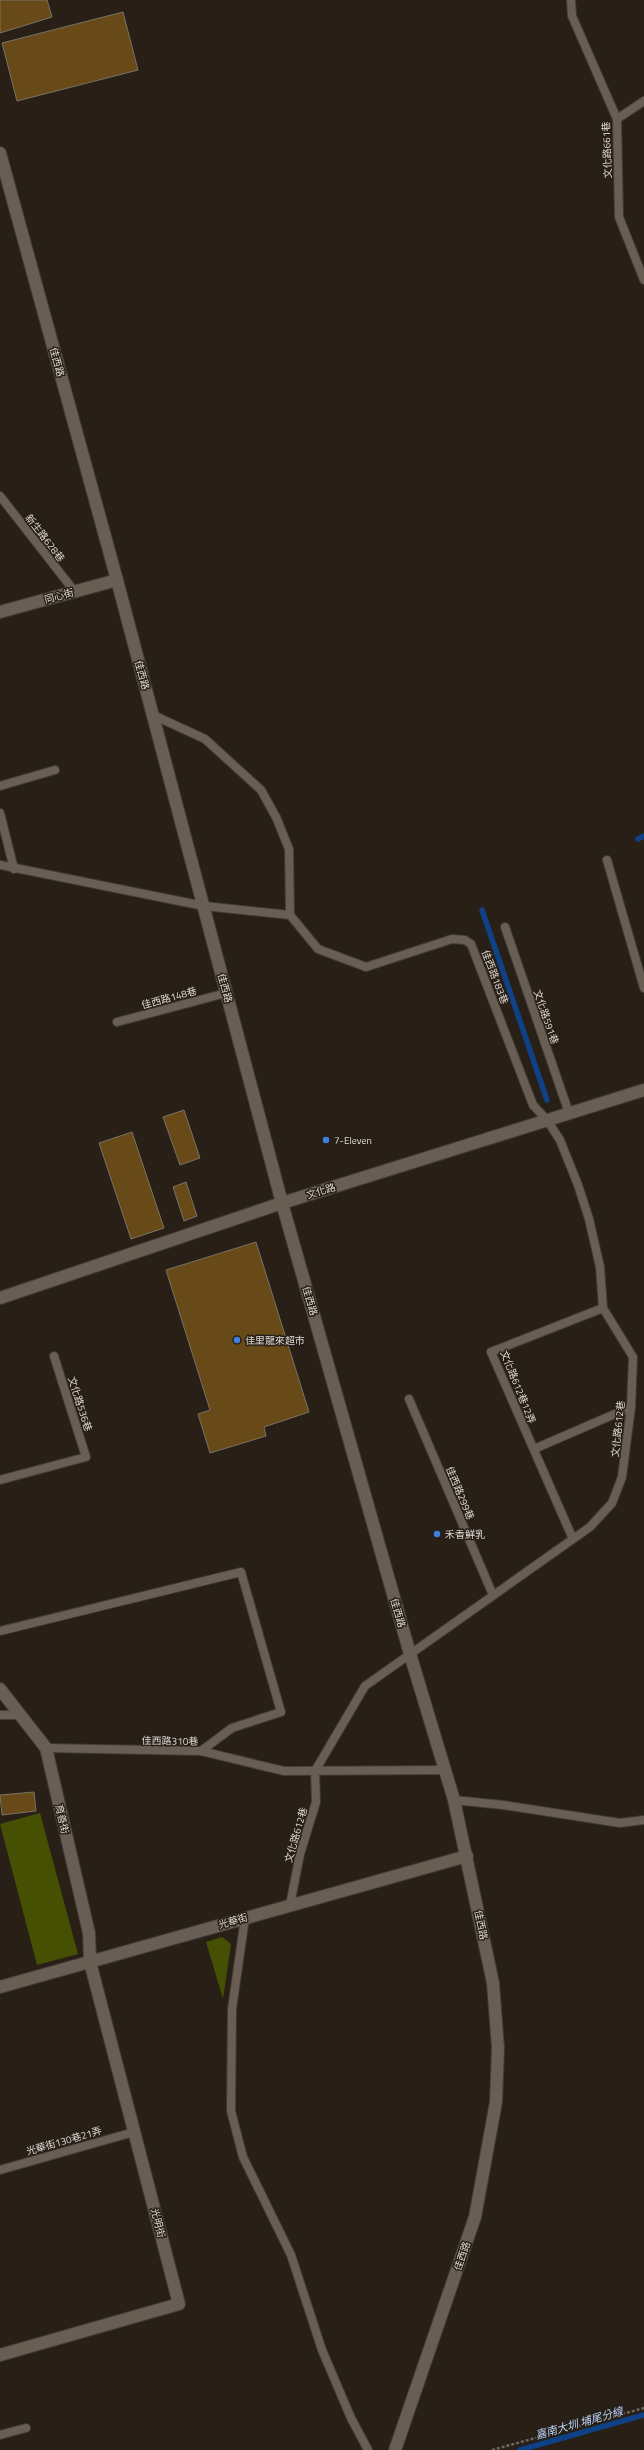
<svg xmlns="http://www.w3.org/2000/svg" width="644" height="2450" font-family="'Titillium Web','Noto Sans TC',sans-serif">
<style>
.green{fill:#465003}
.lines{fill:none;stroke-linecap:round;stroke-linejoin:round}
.stream{stroke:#0e4186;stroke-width:5.5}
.building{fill:#674a18;stroke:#7a7266}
.lane-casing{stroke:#423b36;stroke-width:10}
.street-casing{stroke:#423b36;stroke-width:14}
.secondary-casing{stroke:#423b36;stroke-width:14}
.path{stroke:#6e665f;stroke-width:2.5;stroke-dasharray:3 2;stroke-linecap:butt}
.lane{stroke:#685e54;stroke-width:8}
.street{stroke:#685e54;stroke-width:12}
.secondary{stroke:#685e54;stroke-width:12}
.shop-dot{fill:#3f7fe0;stroke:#281f17;stroke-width:1.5}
.labels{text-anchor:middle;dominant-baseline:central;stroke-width:3;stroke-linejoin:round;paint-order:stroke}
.street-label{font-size:10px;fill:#dfd9d4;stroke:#281f17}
.poi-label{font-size:10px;fill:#dfd9d4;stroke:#281f17;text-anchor:start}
.water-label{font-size:11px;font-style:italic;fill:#b5d0f8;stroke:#281f17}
</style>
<rect width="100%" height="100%" fill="#281f17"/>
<!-- green -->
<path class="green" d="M40,1813L78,1954L37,1965L0,1824Z
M222,1937L231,1944L223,1999L206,1942Z"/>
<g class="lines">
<!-- stream -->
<path class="stream" d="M638,839L644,836
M482,910L547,1100
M520,2450L644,2415"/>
</g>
<!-- building -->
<path class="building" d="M0,0H47L52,17L0,33Z
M123,12L138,70L17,101L2,43Z
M184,1110L200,1158L180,1165L163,1117Z
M132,1132L164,1228L131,1239L99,1143Z
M186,1182L197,1216L184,1221L173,1187Z
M256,1242L309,1412L264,1427L266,1436L210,1453L198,1414L210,1410L166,1270Z
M34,1792L36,1811L2,1815L0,1795Z"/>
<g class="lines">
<defs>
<path id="lane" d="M571,0L572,16L617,119L619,217L644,280
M617,119L644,101
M0,496L75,592
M153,715L205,739L261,790L276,817L289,849L290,915L318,949L366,967L452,939L465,940L471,944L533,1105L547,1120L560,1140L578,1185L589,1219L600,1267L603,1308L633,1357L631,1407L622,1477L612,1503L590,1527L365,1686L315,1771L316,1802L300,1854L290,1905
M0,786L55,770
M0,813L14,869
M607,860L644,988
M0,865L204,906L290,915
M505,927L569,1113
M117,1022L226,993
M409,1399L493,1595
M534,1449L631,1407
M0,1480L86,1457L54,1356
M573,1539L491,1352L603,1308
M0,1631L241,1572L281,1712L232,1728L201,1751
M0,1715H20
M46,1748L201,1751L284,1771L444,1770
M454,1800L503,1805L620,1823L644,1820
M245,1918L232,2009L231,2111L243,2157L291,2255L322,2350L351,2418L368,2450
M0,2170L134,2132
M0,2435L26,2428"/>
<path id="street" d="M0,612L117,580
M0,1298L282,1203
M0,1689L46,1748L89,1933L90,1962L179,2304L0,2355
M0,1987L467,1856"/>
<path id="secondary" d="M0,153L117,580L282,1203L410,1654L454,1800L493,1983L498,2048L496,2102L475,2217L395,2450
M282,1203L644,1090"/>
</defs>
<!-- lane casing -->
<use href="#lane" class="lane-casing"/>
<!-- street casing -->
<use href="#street" class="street-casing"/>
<!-- secondary casing -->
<use href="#secondary" class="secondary-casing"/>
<!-- path -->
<path class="path" d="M492,2450L644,2408"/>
<!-- lane -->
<use href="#lane" class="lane"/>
<!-- street -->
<use href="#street" class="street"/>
<!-- secondary -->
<use href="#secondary" class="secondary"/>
</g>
<!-- markers -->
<g class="shop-dot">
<circle cx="326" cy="1140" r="4"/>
<circle cx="237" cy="1340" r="4"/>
<circle cx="437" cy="1534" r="4"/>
</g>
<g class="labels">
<!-- street labels -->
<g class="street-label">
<text transform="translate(607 150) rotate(-92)">文化路661巷</text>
<text transform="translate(57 362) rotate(75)">佳西路</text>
<text transform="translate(45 538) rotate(52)">新生路628巷</text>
<text transform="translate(59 596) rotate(-15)">同心街</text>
<text transform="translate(142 675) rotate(75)">佳西路</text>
<text transform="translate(495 977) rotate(69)">佳西路183巷</text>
<text transform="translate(225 988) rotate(75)">佳西路</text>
<text transform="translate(169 998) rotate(-15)">佳西路148巷</text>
<text transform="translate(546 1017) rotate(71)">文化路591巷</text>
<text transform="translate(321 1191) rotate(-17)">文化路</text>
<text transform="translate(310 1301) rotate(74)">佳西路</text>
<text transform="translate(518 1387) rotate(68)">文化路612巷12弄</text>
<text transform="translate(80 1404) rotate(72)">文化路536巷</text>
<text transform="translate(618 1429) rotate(-84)">文化路612巷</text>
<text transform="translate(460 1493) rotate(67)">佳西路299巷</text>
<text transform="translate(398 1613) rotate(74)">佳西路</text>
<text transform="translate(170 1741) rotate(1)">佳西路310巷</text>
<text transform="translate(62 1819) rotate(77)">育善街</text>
<text transform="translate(296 1835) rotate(-74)">文化路612巷</text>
<text transform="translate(233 1921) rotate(-16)">光華街</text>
<text transform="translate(481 1925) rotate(78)">佳西路</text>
<text transform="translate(64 2141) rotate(-16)">光華街130巷21弄</text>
<text transform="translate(158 2223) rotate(76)">光明街</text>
<text transform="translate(462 2256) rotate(-71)">佳西路</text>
</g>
<!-- poi labels -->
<g class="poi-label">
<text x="334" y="1140">7-Eleven</text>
<text x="245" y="1340">佳里龍來超市</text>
<text x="445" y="1534">禾香鮮乳</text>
</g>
<!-- water labels -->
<g class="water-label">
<text transform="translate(579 2423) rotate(-16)">嘉南大圳 埔尾分線</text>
</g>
</g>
</svg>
